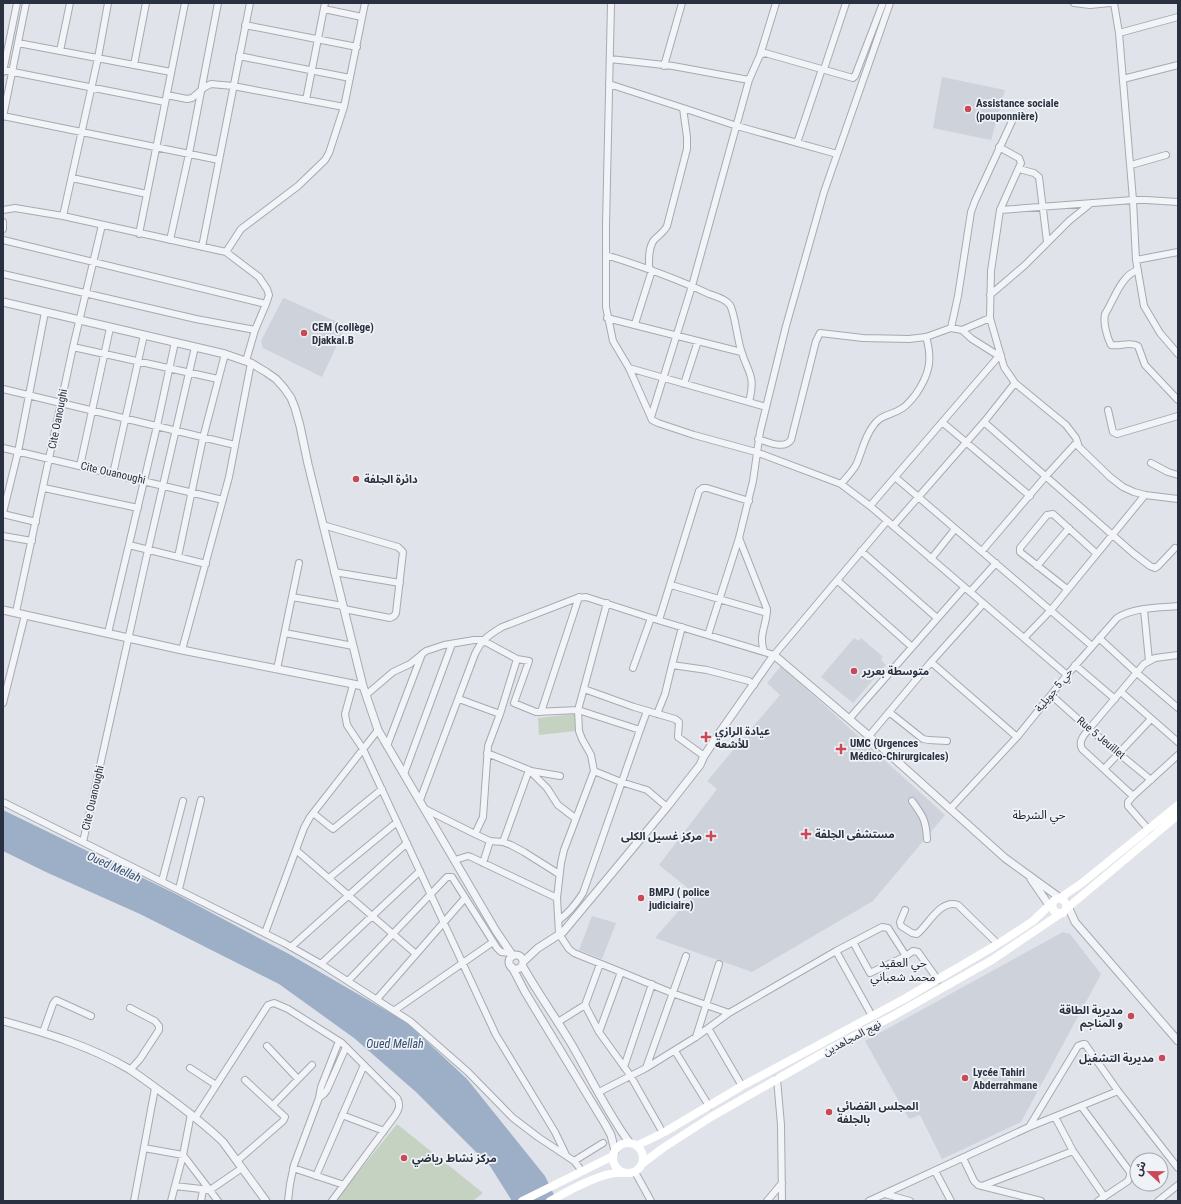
<svg xmlns="http://www.w3.org/2000/svg" width="1181" height="1204" font-family="'Roboto Condensed','Noto Sans Arabic',sans-serif">
<style>
.built{fill:#ced2da}
.green{fill:#c5d2c1}
.water{fill:#9cafc7}
.lines{fill:none;stroke-linecap:round;stroke-linejoin:round}
.minor-casing{stroke:#a5aab3;stroke-width:8}
.tertiary-casing{stroke:#a5aab3;stroke-width:9}
.minor{stroke:#f3f4f7;stroke-width:6}
.tertiary{stroke:#f3f4f7;stroke-width:7}
.secondary{stroke:#fff;stroke-width:8}
.poi-dot{fill:#ca4957;stroke:#eff2f6;stroke-width:1.5}
.labels{text-anchor:middle;dominant-baseline:central;stroke-width:3.5;stroke-linejoin:round;paint-order:stroke}
.poi-label{font-size:11px;font-weight:bold;fill:#29303f;stroke:#eff2f6;text-anchor:start}
.street-label{font-size:11px;fill:#29303f;stroke:#eff2f6}
.neighbourhood-label{font-size:12px;fill:#1b2230;stroke:#eff2f6}
.water-label{font-size:12px;font-style:italic;fill:#344e72;stroke:#eff2f6}
</style>
<rect width="100%" height="100%" fill="#e0e3e9"/>
<!-- built -->
<path class="built" d="M942,77L1005,90L991,140L933,128Z
M284,298L346,326L322,377L263,348L261,341L282,300Z
M854,638L859,641L861,638L883,657L881,660L886,665L853,703L821,677Z
M781,666L945,815L873,901L752,972L655,938L694,893L659,865L717,789L707,781L780,695L767,683Z
M592,916L616,923L602,959L579,950Z
M1063,932L1070,934L1101,974L1021,1122L942,1159L920,1115L909,1119L865,1041Z"/>
<!-- green -->
<path class="green" d="M575,714L576,731L539,735L538,718Z
M397,1124L483,1193L473,1201H335Z"/>
<!-- water -->
<path class="water" d="M3,810L178,895L289,954L406,1022L467,1079L545,1176L557,1201H512L490,1166L416,1092L354,1038L279,984L140,914L48,873L3,851Z"/>
<g class="lines">
<defs>
<path id="minor" d="M611,3L606,225V307L613,341L629,368L652,420L658,423L694,435L756,452L841,484L870,506L1067,675
M1074,3L1090,5L1110,3
M324,9L362,17
M245,25L357,47
M1119,33L1178,17
M18,43L171,72
M60,51L70,3
M760,55L765,53L853,78L855,76L883,3
M239,56L350,78
M610,59L673,66L749,80L760,55L776,3
M134,65L146,3
M664,66L682,3
M824,69L846,3
M3,70L165,102
M3,72L17,3
M1123,79L1178,65
M609,84L683,108L687,137V149L667,226C664,232 659,235 654,240C648,248 649,260 649,268
M167,95L187,99L192,98L205,87L211,84L233,86L344,107
M306,100L325,3
M683,108L737,126L837,154
M3,116L219,160
M3,117L26,3
M797,143L822,69
M999,147L1019,158L1021,163L1000,210L991,271L990,318L1004,367L1015,383L1066,425L1076,438L1079,447L1110,477L1123,487L1134,492L1145,495L1178,499
M1131,165L1166,155
M1019,169L1034,173L1039,177L1047,242
M72,178L147,194
M1178,202L1146,200H1133L1136,260L1144,306L1160,333L1178,354
M3,210L15,208L63,216L226,252L259,277L267,289L269,295L266,304L255,330L246,361
M1000,210L1133,200L1119,33L1114,3
M63,216L98,58L108,3
M3,222V229
M139,234L185,3
M3,240L266,304
M170,240L189,154L218,3
M202,247L250,3
M226,252L241,229L298,186L325,160L329,153L344,107L365,3
M606,255C641,266 675,278 709,294C715,296 726,299 730,305C735,314 737,338 741,350C748,374 756,374 749,402
M1136,260L1178,252
M1138,270C1121,275 1114,300 1105,314C1103,323 1107,337 1111,345C1120,347 1129,341 1138,346L1145,365L1178,400
M3,274L196,319L255,330
M990,295L1025,265L1069,221L1090,204
M607,318L741,352
M635,324L652,270
M951,328L958,296L971,212L975,201L1013,119
M962,330L990,318
M73,347L218,379
M629,368L766,407
M684,384L698,341
M3,389L235,445
M1108,410L1113,432L1117,434L1178,416
M651,417L692,286L749,80
M942,422L1030,496
M984,422L1133,553L1150,566L1155,568L1158,566L1175,548
M758,439C768,442 784,450 791,440L816,341L820,333L863,338L909,339L926,337L951,328L962,330L972,339L999,356
M3,448L223,500
M1151,463L1168,472L1178,475
M80,466L110,328
M113,474L144,335
M895,477L1092,646
M841,484C846,478 852,472 856,465C862,452 864,438 873,426C881,414 890,416 901,409C907,406 911,400 916,394C929,375 933,360 926,337
M44,488L138,508
M870,506L999,356L1001,355
M3,513L18,452L45,312
M3,514L36,522
M323,525L398,547L403,552L396,613L394,616L390,618L344,609
M893,526L984,422L1015,383
M3,536L32,541
M129,545L206,564
M861,551L937,618
M982,551L1046,476L1077,442
M178,557L203,438L225,354
M931,559L955,529
M1037,566L1069,528
M334,572L400,583
M838,581L912,647
M671,585L767,613
M1067,589L1020,552V548L1047,515L1053,514L1097,554
M970,592L996,563
M292,597L343,606
M607,603L578,710L579,731L582,739L591,755L594,771L564,850L561,863L557,898L559,934L569,949L574,953L621,972
M1144,610L1149,661
M16,612L73,347L102,225
M659,620L699,491L703,488H707L749,501
M108,633L157,426L175,342
M285,633L353,646
M708,635L739,538
M1024,638L1051,610L1145,495
M1099,638L1137,673L1178,708
M182,650L229,477L251,363
M764,651C758,635 767,625 767,609L739,538L753,481L760,432L786,326L824,192L890,3
M1178,655L1155,658L1144,664L1089,729C1084,735 1078,741 1082,749L1133,796L1178,755
M931,662L1017,737
M672,665L682,627
M1075,665L1115,699
M633,668L651,618
M277,669L299,563
M353,685L345,714L347,725L363,749L496,1035L555,1132L566,1155
M584,689L634,707L675,719L679,722L678,737L704,756
M1121,692L1178,742
M366,695L393,672L410,664L426,651L444,645L474,640H482L517,659
M1051,695L1089,729L1151,780
M459,699L500,714L517,659L529,661L514,703L536,712L578,710L640,730L583,893C576,904 570,912 559,920
M3,703L25,615
M541,712L579,597
M889,712L923,739C930,741 939,740 947,741
M657,714L665,694L672,665L707,670L749,681L754,685
M849,719L964,588
M640,730L647,711
M869,736L931,662L983,604
M387,746L422,654
M487,753L529,770L503,842
M1104,769L1151,719
M529,770L547,788L558,805L575,818
M531,771L560,776
M594,771L621,782L647,790L667,807
M404,774L452,644
M1133,796L1128,802V806L1149,830
M420,800L475,654C482,639 489,635 502,627L577,598L586,597L651,618L774,655L887,521
M912,801C923,816 926,820 927,839
M3,802L284,943L321,964L410,1021L468,1072L513,1118L538,1137L574,1161L582,1171
M425,809L475,834L483,817L488,746L500,714
M950,809L1017,737L1067,675L1117,618C1134,607 1159,608 1178,606
M313,813L333,829L382,789
M475,834L490,841L503,842L511,845L524,852L559,874
M83,842L148,550L195,347
M296,850L416,954
M455,860L468,856L471,857L557,898
M483,863L490,841
M329,878L397,822
M162,881L183,801
M179,889L201,800
M905,910L900,922L901,926L912,933L917,934C929,924 940,899 958,905L998,944
M265,933L304,828L310,817L378,730
M853,942L870,973L906,956
M291,947L407,843
M836,951L872,1016
M321,964L420,871
M348,981L447,877H452L497,948L501,952L510,953
M377,999L465,898
M585,1005L599,1032L630,1075L663,1133
M395,1010L493,942
M558,1022L585,1005L600,964
M708,1028L742,1086
M43,1032L53,1004L56,1000L91,1016
M599,1032L621,972L672,993L729,1013
M696,1037L719,964
M267,1046L298,1079
M675,1051L709,1106
M624,1067L652,984
M190,1068L216,1085
M646,1068L686,956
M130,1070L140,1059L159,1030V1026L155,1021L130,1008
M777,1079L781,1125L782,1201
M599,1092L646,1068L696,1037L729,1013L836,951L882,927L888,928L906,956L913,951L918,952L938,980
M319,1098L324,1094L327,1090L346,1047
M273,1105L312,1065
M1081,1106L1130,1172V1176L1128,1181L1098,1201
M191,1114L183,1155L218,1201
M342,1115L384,1131
M1055,1117L1073,1151L1104,1196
M195,1118L268,1005L274,1003L288,1009L342,1043L397,1098C401,1105 399,1110 394,1117L332,1201
M1029,1127L1078,1046L1083,1044H1085L1118,1091L1178,1168
M144,1148L183,1155L171,1201
M963,1158L974,1181L978,1185L1041,1201
M237,1161L283,1121L285,1117L245,1080
M574,1161L603,1143
M293,1168L344,1185
M935,1171L951,1201
M635,1172L651,1201
M316,1176L364,1065
M175,1186L210,1190L242,1168
M982,1186L1073,1151
M885,1194L910,1201
M134,1201L155,1088
M201,1201L203,1190
M288,1201L290,1184L294,1165L319,1098L321,1087L339,1041
M767,1201L782,1183
M869,1201L1029,1127L1118,1091
M1158,1201L1178,1185"/>
<path id="tertiary" d="M3,302L225,354L251,363L266,372L276,379L284,388L291,398L295,408L300,426L308,464L363,686L378,730L496,931L513,956
M3,610L182,650L363,686
M1031,879L1051,908
M1067,904L1075,922L1178,1041
M509 962a7 7 0 1 1 14 0a7 7 0 1 1-14 0Z
M523,962L538,948L563,932L667,807L700,765L704,756L720,732L774,655L869,736L1005,858L1060,898
M522,965C537,992 556,1018 572,1045C591,1078 607,1112 629,1142
M512,967L525,992L605,1124L611,1135L615,1151
M3,1021C46,1033 90,1046 129,1069C143,1078 157,1089 171,1099C189,1113 207,1126 223,1142L266,1201"/>
</defs>
<!-- minor casing -->
<use href="#minor" class="minor-casing"/>
<!-- tertiary casing -->
<use href="#tertiary" class="tertiary-casing"/>
<!-- minor -->
<use href="#minor" class="minor"/>
<!-- tertiary -->
<use href="#tertiary" class="tertiary"/>
<!-- secondary -->
<path class="secondary" d="M1060,898L1082,883L1178,805
M1066,909L1178,815
M613 1158a15 15 0 1 1 30 0a15 15 0 1 1-30 0Z
M638,1145L663,1133L742,1086L904,999L998,944L1033,921L1056,899C1065,897 1070,906 1063,913H1057L1053,910L1052,903
M643,1163L663,1148L711,1117L823,1053L893,1016L992,960L1060,914
M522,1201L613,1156
M550,1201C566,1192 605,1170 622,1173"/>
</g>
<!-- markers -->
<g class="poi-dot">
<circle cx="968" cy="109" r="4"/>
<circle cx="304" cy="333" r="4"/>
<circle cx="356" cy="479" r="4"/>
<circle cx="854" cy="671" r="4"/>
<path d="M704 731h4v4h4v4h-4v4h-4v-4h-4v-4h4z"/>
<path d="M839 743h4v4h4v4h-4v4h-4v-4h-4v-4h4z"/>
<path d="M804 828h4v4h4v4h-4v4h-4v-4h-4v-4h4z"/>
<path d="M709 830h4v4h4v4h-4v4h-4v-4h-4v-4h4z"/>
<circle cx="641" cy="898" r="4"/>
<circle cx="1131" cy="1016" r="4"/>
<circle cx="1162" cy="1058" r="4"/>
<circle cx="965" cy="1078" r="4"/>
<circle cx="829" cy="1112" r="4"/>
<circle cx="404" cy="1158" r="4"/>
</g>
<g class="labels">
<!-- poi labels -->
<g class="poi-label">
<text x="976" y="103">Assistance sociale<tspan x="976" dy="13">(pouponnière)</tspan></text>
<text x="312" y="327">CEM (collège)<tspan x="312" dy="13">Djakkal.B</tspan></text>
<text x="364" y="479">دائرة الجلفة</text>
<text x="862" y="671">متوسطة بعرير</text>
<text x="715" y="731">عيادة الرازي<tspan x="715" dy="13">للأشعة</tspan></text>
<text x="850" y="743">UMC (Urgences<tspan x="850" dy="13">Médico-Chirurgicales)</tspan></text>
<text x="815" y="834">مستشفى الجلفة</text>
<text x="702" y="836" text-anchor="end">مركز غسيل الكلى</text>
<text x="649" y="892">BMPJ ( police<tspan x="649" dy="13">judiciaire)</tspan></text>
<text x="1123" y="1010" text-anchor="end">مديرية الطاقة<tspan x="1123" dy="13">و المناجم</tspan></text>
<text x="1154" y="1058" text-anchor="end">مديرية التشغيل</text>
<text x="973" y="1072">Lycée Tahiri<tspan x="973" dy="13">Abderrahmane</tspan></text>
<text x="837" y="1106">المجلس القضائي<tspan x="837" dy="13">بالجلفة</tspan></text>
<text x="412" y="1158">مركز نشاط رياضي</text>
</g>
<!-- street labels -->
<g class="street-label">
<text transform="translate(58 419) rotate(-79)">Cite Oanoughi</text>
<text transform="translate(113 473) rotate(13)">Cite Ouanoughi</text>
<text transform="translate(1054 690) rotate(-51)">حي 5 جويلية</text>
<text transform="translate(1101 738) rotate(40)">Rue 5 Jeuillet</text>
<text transform="translate(93 798) rotate(-77)">Cite Ouanoughi</text>
<text transform="translate(852 1038) rotate(-28)">نهج المجاهدين</text>
</g>
<!-- neighbourhood labels -->
<g class="neighbourhood-label">
<text x="1039" y="815">حي الشرطة</text>
<text x="903" y="963">حي العقيد<tspan x="903" dy="14">محمد شعباني</tspan></text>
</g>
<!-- water labels -->
<g class="water-label">
<text transform="translate(114 867) rotate(24)">Oued Mellah</text>
<text x="395" y="1044">Oued Mellah</text>
</g>
</g>
<!-- border -->
<rect width="1181" height="1204" fill="none" stroke="#29303f" stroke-width="8"/>
<!-- north arrow -->
<g transform="translate(1149 1172) rotate(292)"><circle r="19" fill="#eff2f6" stroke="#a0a4ad"/>
<path d="M0-3L7 15L0 10L-7 15Z" fill="#ca4957"/>
<text y="-6" font-size="11" font-weight="bold" text-anchor="middle" fill="#29303f">ش</text>
</g>
</svg>
